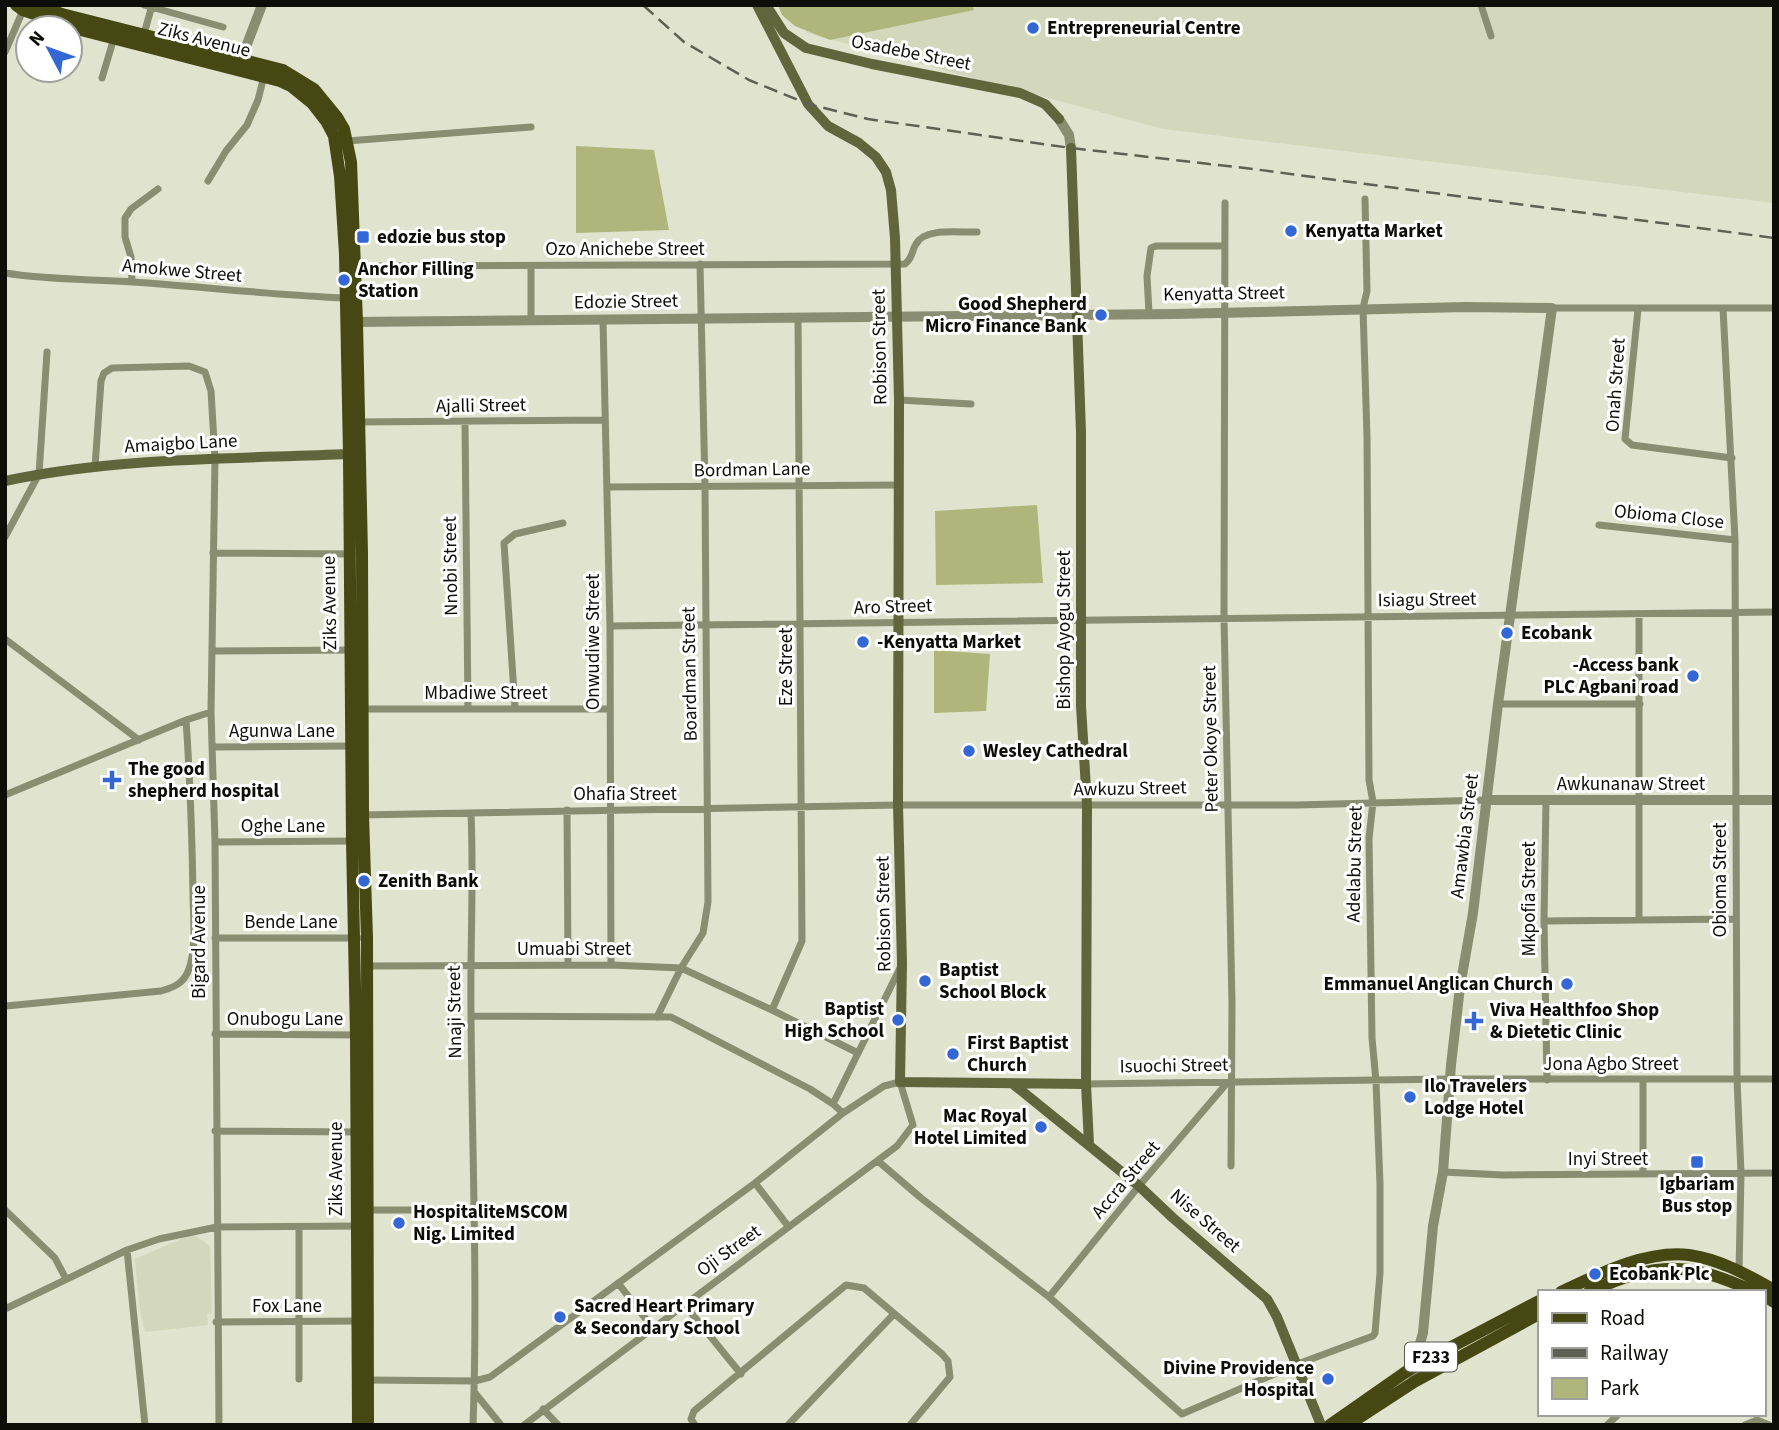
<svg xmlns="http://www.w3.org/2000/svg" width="1779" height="1430" font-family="'Source Sans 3',sans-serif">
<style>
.built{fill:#d3d7bb}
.green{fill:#b0b67b}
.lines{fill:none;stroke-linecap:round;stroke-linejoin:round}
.minor{stroke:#898d71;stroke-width:7}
.tertiary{stroke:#898d71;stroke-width:10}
.secondary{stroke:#61653c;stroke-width:10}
.primary{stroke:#454812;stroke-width:12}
.rail{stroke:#5f6054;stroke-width:2.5;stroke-dasharray:14 7;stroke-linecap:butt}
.poi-dot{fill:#3367d6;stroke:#fff;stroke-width:2.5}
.labels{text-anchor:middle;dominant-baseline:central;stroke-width:6;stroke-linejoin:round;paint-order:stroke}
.shield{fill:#fff;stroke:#565652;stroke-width:2}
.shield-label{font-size:18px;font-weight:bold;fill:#0e0e08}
.poi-label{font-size:19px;font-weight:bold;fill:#0e0e08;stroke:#fff;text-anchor:start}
.street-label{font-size:19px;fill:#0e0e08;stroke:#fff}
</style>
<rect width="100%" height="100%" fill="#e0e3ce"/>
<!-- built -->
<path class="built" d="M789,5H1774V203L1163,129L807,33Z
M193,1234L210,1246L212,1314H207L208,1325L145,1332L139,1305L135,1259Z"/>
<!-- green -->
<path class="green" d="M778,5H972L974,10L830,40L795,26L782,15Z
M576,146L654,150L669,230L576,233Z
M1037,505L1043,583L936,585L935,511Z
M934,650L990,654L986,711L934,713Z"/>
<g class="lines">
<!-- minor -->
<path class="minor" d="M144,5L223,27
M1481,5L1491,36
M144,34L151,9
M70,46L77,29
M5,52L24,8
M50,71L51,70
M102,78L114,38
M347,141L531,127
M208,181L226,151L247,125L258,100L264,76
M1225,203L1224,617L1232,1003L1231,1166
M353,266L905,264C913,258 911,252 916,244C925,227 960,233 977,232
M531,266V319
M5,273C48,280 90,279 133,282C204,287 275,295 346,298
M132,282L131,257L125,237V218L131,209L158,189
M1552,308H1774
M1723,308L1735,540L1737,1079L1741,1173L1739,1272
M1638,309L1625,439L1632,445L1732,458
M1149,313L1147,276L1151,248L1156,246H1224
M603,320L610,626L611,965
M899,400L971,404
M357,422L605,420
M465,423L468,709
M95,467L101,381L104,373L112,368L189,366L205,372L211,391L215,459L211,712L215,842L219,1425
M607,487L898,485
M1599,525L1735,540
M5,537L39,474L47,352
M213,553L352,554
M1639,615V919
M610,626L1774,612
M5,639L139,740
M213,651L352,650
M1498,704H1640
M515,708L504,543L515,534L563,523
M361,709H609
M213,747L352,746
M5,795L186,720
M1546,801L1544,921L1547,1080
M567,810L568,965
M471,813C474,880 470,948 471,1015C472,1152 478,1288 473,1425
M359,815L898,805H1297L1488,800
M215,842L352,841
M1544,921L1736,919
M215,938H358
M367,966L611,965L681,968L772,1010L858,1053
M6,1006L161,991C175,987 184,983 189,969C197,945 193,917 193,893C192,835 190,777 186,720L211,712
M772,1010L802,941L798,317
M471,1016L671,1017L810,1089L833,1104L843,1113
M657,1017L681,968L703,933L708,902L705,486L700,264
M215,1034L357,1035
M1643,1080V1174
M1086,1084L1449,1079H1774
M833,1104L901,966
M215,1131L358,1132
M878,1161L921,1198L1049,1297L1182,1414L1295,1365L1373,1336L1375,1333L1380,1273V1184L1376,1081L1372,1038L1369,838L1373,802L1369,780L1367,437L1363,308L1367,291L1365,199
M1443,1172L1503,1175L1774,1173
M755,1183L788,1226
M5,1210L55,1258L66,1279
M364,1210H475
M299,1227V1379
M127,1250L145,1425
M618,1283L652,1327
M1049,1297L1139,1186L1227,1083
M684,1304L741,1374
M5,1309L127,1250L159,1239L217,1227L359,1226
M216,1322L359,1321
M366,1380L475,1381L490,1377L755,1183L843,1113L884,1086L900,1082L913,1125L897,1146L524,1425
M475,1393L501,1425
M543,1409L558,1425
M695,1425L691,1419L694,1411L846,1285L864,1288L942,1354L948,1361L950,1377L910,1425
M788,1425L893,1315
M1607,1425L1619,1414
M1745,1425L1757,1420L1769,1425"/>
<!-- tertiary -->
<path class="tertiary" d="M239,65L262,5
M1059,119L1069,135L1071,148
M352,322L1174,314L1465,307L1552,308L1498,704L1473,913L1460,987L1451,1065L1443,1172L1433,1226L1423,1333L1413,1367L1414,1382
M1488,800H1774"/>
<!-- secondary -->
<path class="secondary" d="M757,5L808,104L828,126L859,143L876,157L886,172L891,190L895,238L899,400L898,805L902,963L900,1082L1086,1084
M766,5L784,33L806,48L872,64L1020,93L1045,104L1059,119
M1071,148L1081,432V706L1087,805L1086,1084L1089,1144
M5,481C118,457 235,459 349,454
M1013,1084L1139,1186L1173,1218L1267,1299L1277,1317L1321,1425"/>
<!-- primary -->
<path class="primary" d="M16,5L23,10L77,29L280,81L291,86L312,103L326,121L334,136L340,176L345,254L349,454L352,841L356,1035L358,1425
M38,5L62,14L283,70L314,89L337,117L344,129L351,162L357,322L362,554L363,815L367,938L368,1425
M1561,1292C1599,1274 1646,1250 1689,1255C1719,1259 1748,1275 1774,1290
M1589,1292C1658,1261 1687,1261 1755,1292
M1763,1295L1774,1302
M1330,1425L1413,1367L1539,1301
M1348,1425L1414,1382L1539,1314"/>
<!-- rail -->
<path class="rail" d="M643,5L684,42L749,80L808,104L868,119L1071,148L1253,169L1774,238"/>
</g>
<!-- markers -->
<g class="poi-dot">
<circle cx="1033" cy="28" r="7"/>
<circle cx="1291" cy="231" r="7"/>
<rect x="356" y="230" width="14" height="14" rx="3.5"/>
<circle cx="344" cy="280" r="7"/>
<circle cx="1101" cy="315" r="7"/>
<circle cx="1507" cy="633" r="7"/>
<circle cx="863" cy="642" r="7"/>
<circle cx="1693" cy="676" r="7"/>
<circle cx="969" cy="751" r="7"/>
<path d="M108.5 769.5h7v7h7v7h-7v7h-7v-7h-7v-7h7z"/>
<circle cx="364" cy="881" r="7"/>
<circle cx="925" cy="981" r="7"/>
<circle cx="1567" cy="984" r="7"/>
<circle cx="898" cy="1020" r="7"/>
<path d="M1470.5 1010.5h7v7h7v7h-7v7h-7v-7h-7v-7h7z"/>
<circle cx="953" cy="1054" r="7"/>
<circle cx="1410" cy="1097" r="7"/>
<circle cx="1041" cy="1127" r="7"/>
<rect x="1690" y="1155" width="14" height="14" rx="3.5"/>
<circle cx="399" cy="1223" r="7"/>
<circle cx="1595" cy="1274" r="7"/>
<circle cx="560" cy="1317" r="7"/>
<circle cx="1328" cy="1379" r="7"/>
</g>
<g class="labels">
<!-- shield labels -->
<rect class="shield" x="1405" y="1342.5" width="52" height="29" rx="5"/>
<g class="shield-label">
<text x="1431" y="1357">F233</text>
</g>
<!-- poi labels -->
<g class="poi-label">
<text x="1047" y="28">Entrepreneurial Centre</text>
<text x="1305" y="231">Kenyatta Market</text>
<text x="377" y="237">edozie bus stop</text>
<text x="358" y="269">Anchor Filling<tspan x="358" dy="22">Station</tspan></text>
<text x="1087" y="304" text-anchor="end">Good Shepherd<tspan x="1087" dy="22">Micro Finance Bank</tspan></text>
<text x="1521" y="633">Ecobank</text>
<text x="877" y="642">-Kenyatta Market</text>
<text x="1679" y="665" text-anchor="end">-Access bank<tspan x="1679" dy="22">PLC Agbani road</tspan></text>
<text x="983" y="751">Wesley Cathedral</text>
<text x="128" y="769">The good<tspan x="128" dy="22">shepherd hospital</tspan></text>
<text x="378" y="881">Zenith Bank</text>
<text x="939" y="970">Baptist<tspan x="939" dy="22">School Block</tspan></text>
<text x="1553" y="984" text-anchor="end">Emmanuel Anglican Church</text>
<text x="884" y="1009" text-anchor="end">Baptist<tspan x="884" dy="22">High School</tspan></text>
<text x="1490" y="1010">Viva Healthfoo Shop<tspan x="1490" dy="22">&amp; Dietetic Clinic</tspan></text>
<text x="967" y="1043">First Baptist<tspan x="967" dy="22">Church</tspan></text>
<text x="1424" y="1086">Ilo Travelers<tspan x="1424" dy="22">Lodge Hotel</tspan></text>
<text x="1027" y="1116" text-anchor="end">Mac Royal<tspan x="1027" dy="22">Hotel Limited</tspan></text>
<text x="1697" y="1184" text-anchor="middle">Igbariam<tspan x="1697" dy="22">Bus stop</tspan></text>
<text x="413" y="1212">HospitaliteMSCOM<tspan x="413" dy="22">Nig. Limited</tspan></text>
<text x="1609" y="1274">Ecobank Plc</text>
<text x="574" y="1306">Sacred Heart Primary<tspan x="574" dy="22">&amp; Secondary School</tspan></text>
<text x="1314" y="1368" text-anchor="end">Divine Providence<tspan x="1314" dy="22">Hospital</tspan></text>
</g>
<!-- street labels -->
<g class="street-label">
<text transform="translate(204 40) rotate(14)">Ziks Avenue</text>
<text transform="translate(911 53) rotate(11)">Osadebe Street</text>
<text x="625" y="249">Ozo Anichebe Street</text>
<text transform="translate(182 271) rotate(5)">Amokwe Street</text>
<text transform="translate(1224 294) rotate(-1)">Kenyatta Street</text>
<text transform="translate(626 302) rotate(-1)">Edozie Street</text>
<text transform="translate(880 347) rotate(-91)">Robison Street</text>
<text transform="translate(1616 385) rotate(-86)">Onah Street</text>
<text transform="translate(481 406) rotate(-1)">Ajalli Street</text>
<text transform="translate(181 444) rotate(-3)">Amaigbo Lane</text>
<text transform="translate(752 470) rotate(-1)">Bordman Lane</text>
<text transform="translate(1669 517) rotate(6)">Obioma Close</text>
<text transform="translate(451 566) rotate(-91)">Nnobi Street</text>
<text transform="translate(1427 600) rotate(-1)">Isiagu Street</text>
<text transform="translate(330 603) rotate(-91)">Ziks Avenue</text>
<text transform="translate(893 607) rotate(-2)">Aro Street</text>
<text transform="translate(1064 630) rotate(-90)">Bishop Ayogu Street</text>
<text transform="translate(593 642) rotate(-90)">Onwudiwe Street</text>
<text transform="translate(786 667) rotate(-90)">Eze Street</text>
<text transform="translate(690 674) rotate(-91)">Boardman Street</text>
<text x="486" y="693">Mbadiwe Street</text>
<text x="282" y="731">Agunwa Lane</text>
<text transform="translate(1211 739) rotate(-91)">Peter Okoye Street</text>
<text x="1631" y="784">Awkunanaw Street</text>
<text transform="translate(1130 789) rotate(-1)">Awkuzu Street</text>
<text x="625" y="794">Ohafia Street</text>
<text x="283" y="826">Oghe Lane</text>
<text transform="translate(1465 836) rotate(-83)">Amawbia Street</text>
<text transform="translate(1355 864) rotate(-89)">Adelabu Street</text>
<text transform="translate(1720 880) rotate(-90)">Obioma Street</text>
<text transform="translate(1529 899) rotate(-90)">Mkpofia Street</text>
<text transform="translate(884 914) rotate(-91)">Robison Street</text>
<text x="291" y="922">Bende Lane</text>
<text transform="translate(199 942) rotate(-90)">Bigard Avenue</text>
<text x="574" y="949">Umuabi Street</text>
<text transform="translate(455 1012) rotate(-91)">Nnaji Street</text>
<text x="285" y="1019">Onubogu Lane</text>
<text x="1611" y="1064">Jona Agbo Street</text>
<text transform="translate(1174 1066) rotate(-1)">Isuochi Street</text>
<text x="1608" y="1159">Inyi Street</text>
<text transform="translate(336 1169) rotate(-90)">Ziks Avenue</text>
<text transform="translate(1126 1180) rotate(-50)">Accra Street</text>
<text transform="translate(1205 1221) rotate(41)">Nise Street</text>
<text transform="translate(729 1251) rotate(-36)">Oji Street</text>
<text x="287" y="1306">Fox Lane</text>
</g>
</g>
<!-- border -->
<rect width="1779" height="1430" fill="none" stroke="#0e0e08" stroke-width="14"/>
<!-- legend -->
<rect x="1538" y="1290" width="228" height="126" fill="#ffffff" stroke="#9f9f9c" stroke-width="2"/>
<rect x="1552" y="1313" width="35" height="10" fill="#454812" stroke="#9f9f9c" stroke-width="2"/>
<text x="1600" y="1325" font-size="21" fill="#0e0e08">Road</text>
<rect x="1552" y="1348" width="35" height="10" fill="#5f6054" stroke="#9f9f9c" stroke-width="2"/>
<text x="1600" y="1360" font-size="21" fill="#0e0e08">Railway</text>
<rect x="1552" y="1378" width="35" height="21" fill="#b0b67b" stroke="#9f9f9c" stroke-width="2"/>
<text x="1600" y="1395" font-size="21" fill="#0e0e08">Park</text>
<!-- north arrow -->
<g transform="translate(49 49) rotate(311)"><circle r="33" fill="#ffffff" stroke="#9f9f9c" stroke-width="2"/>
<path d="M0-5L12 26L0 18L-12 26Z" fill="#3367d6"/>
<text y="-10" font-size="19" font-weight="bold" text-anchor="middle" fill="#0e0e08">N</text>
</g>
</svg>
